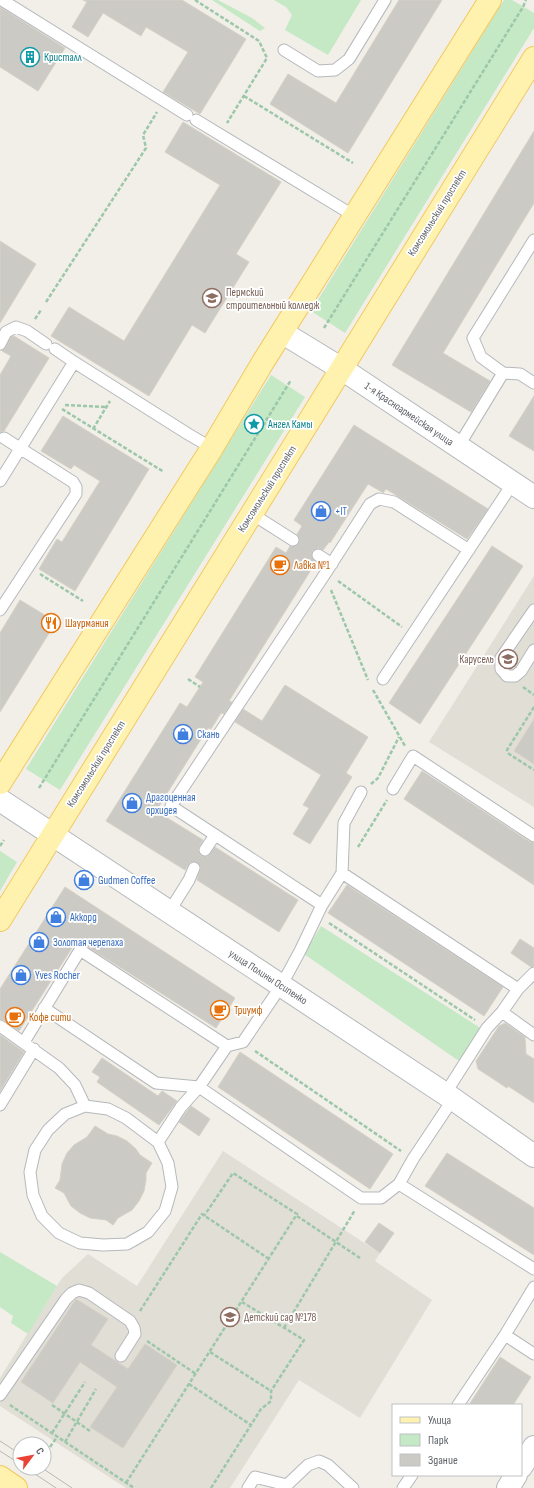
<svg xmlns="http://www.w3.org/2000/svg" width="534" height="1488" font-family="'Sofia Sans Condensed',sans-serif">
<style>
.education{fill:#e1ded6}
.green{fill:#c5e8c5}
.building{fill:#cccac5;stroke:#d6d1c6}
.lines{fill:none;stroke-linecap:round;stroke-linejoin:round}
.service-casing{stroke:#b5b8bc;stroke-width:13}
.minor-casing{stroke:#b5b8bc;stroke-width:24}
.primary-casing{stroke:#f2c960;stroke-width:24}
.path{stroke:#9cc7a9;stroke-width:2.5;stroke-dasharray:4 2;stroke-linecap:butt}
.service{stroke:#fff;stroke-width:11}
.minor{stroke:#fff;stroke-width:22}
.primary{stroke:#fff2af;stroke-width:22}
.tram{stroke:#b6b7b8;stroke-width:1}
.labels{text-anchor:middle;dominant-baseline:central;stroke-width:3.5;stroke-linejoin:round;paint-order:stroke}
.culture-label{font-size:11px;fill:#0d838f;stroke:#fff;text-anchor:start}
.street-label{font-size:11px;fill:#5f6368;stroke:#fff}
.education-label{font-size:11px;fill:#785e54;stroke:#fff;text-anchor:start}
.shop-label{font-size:11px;fill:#366cbe;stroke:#fff;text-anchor:start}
.food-label{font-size:11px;fill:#c56008;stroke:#fff;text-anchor:start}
</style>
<rect width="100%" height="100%" fill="#f1efe8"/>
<!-- education -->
<path class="education" d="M534,576V807L429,742Z
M223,1151L380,1253L375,1261L432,1300L360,1418L299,1380L230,1488H126L0,1406V1378L62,1278L88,1254L137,1286Z"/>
<!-- green -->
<path class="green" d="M212,0H218L252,18L265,28L260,31Z
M274,0H361L328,55L285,30L292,15L286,7Z
M504,0H512L534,13V28L345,333L311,311Z
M271,375L305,397L60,790L26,769Z
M0,851L17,862L0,891Z
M321,926L482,1029L459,1061L304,954Z
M0,1252L57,1286L28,1334L11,1323L13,1316L0,1307Z"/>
<!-- building -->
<path class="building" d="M83,0H182L246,39L200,114L163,92L188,52L146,27L141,36L103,13L88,37L72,27L87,2Z
M399,0H442L348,153L270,104L288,74L336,103Z
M0,7L65,48L38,91L0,67Z
M183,122L281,182L236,254L249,262L205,333L192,325L149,396L51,336L69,307L124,341L220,185L165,152Z
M534,131V203L443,353L490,381L471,412L392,365Z
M0,241L36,264L0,323Z
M14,336L49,358L4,431L0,432V375L11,356L2,351L6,347L11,337Z
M534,396V451L509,436Z
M63,416L149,469L75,591L39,569L57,539L62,542L100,481L74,465L71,469L41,451Z
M354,425L488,509L467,539L386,489L383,493L382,492L368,484L330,543L329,542L323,550L318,548L312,551V558L316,562L229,701L232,702L224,714L221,713L211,729L208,728L156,811L203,840L198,849L199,853L201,856H208L215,847L298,900L279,932L197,880L201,867L197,862H190L185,870L106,821L180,703L187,707L203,682L195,677L276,547L286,553L290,546H296L299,543V537L297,534L302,526L294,520Z
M492,546L523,566L420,724L389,703Z
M20,600L56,622L0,712V633Z
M285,685L368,737L346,773L352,777L310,844L293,834L309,808L303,805L321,775L235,722L243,709L262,721Z
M534,719V764L514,751Z
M422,771L530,842L534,843V885L404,799Z
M347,885L503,987L484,1016L328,913Z
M65,887L235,998L216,1028L77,940L19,1031L4,1020L0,1019V989Z
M520,939L534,948V966L531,967L511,953Z
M505,1023L525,1037L526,1054L534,1059V1103L508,1086L507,1088L478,1069L476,1061L499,1026Z
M0,1035L24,1052L0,1091Z
M240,1052L393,1154L370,1189L218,1087Z
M102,1058L158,1096L162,1091L177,1101L159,1125L97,1082L100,1077L92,1072Z
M191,1106L210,1119L199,1136L179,1122Z
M95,1126L108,1134L117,1136L127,1141L136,1149L140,1155L152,1163L146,1173V1180L144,1191L139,1201L132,1210L118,1218L113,1225L106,1220L90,1218L80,1213L71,1206L64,1193L55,1188L60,1180L62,1164L67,1153L74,1145L87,1137Z
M447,1153L534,1208V1255L425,1186Z
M379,1223L394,1233L380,1253L365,1242Z
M76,1299L108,1319L91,1345L128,1369L145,1344L177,1365L123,1448L90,1427L117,1387L80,1362L53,1403L21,1382Z
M500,1357L531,1377L513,1405H469Z"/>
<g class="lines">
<defs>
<path id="service" d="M2,0L187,115
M284,50L318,71L335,70L349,59L385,0
M196,120L356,217
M534,240L473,338L481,357L503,373L520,374L534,383
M0,344L6,332L16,327L27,331L46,344
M55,349L74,362
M458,447L503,373
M0,481L74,362L188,434L212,448
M252,514L293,540
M318,555L332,564
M0,610L76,494V487L73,482L4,438
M534,610L501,658V669L507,676H515L521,671L534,650
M383,679L513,483
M393,789L413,756L534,836
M205,850L215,835
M342,873L344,823L361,792
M322,905L171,806L325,574L370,504L379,499L394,502L469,550
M169,912L189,880L194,868
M44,1008L156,1083L199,1087L361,1198H381L399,1184L413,1159L453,1099
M502,1012L534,1035
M0,1026L59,1068L75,1085L85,1106
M24,1042L80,950L227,1046
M445,1094L487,1028L502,1012L518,989L534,973
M0,1105L34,1049
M85,1106L108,1109L126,1118L158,1142L168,1163L172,1187L165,1211L148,1232L127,1244L103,1245L80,1243L59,1233L42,1216L33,1195L30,1172L35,1150L48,1130L65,1114Z
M158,1142L181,1107L199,1087L227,1046L243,1042L281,986L300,951L322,905L342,873L518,989
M399,1184L534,1269
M505,1335L534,1354
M0,1395L66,1299L72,1293L79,1290L89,1293L130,1321L134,1328L135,1334L121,1356
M458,1405L505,1335L534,1287
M248,1488L255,1477L287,1485L308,1465L319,1461L328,1465L353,1488
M403,1488L412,1475"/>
<path id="minor" d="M283,333L342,369L534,497
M0,800L453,1099L534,1156
M521,1467L534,1447
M508,1488L516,1475"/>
<path id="primary" d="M0,783L212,448L263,362L490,0
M0,920L534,58
M0,1477L16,1488"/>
</defs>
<!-- service casing -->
<use href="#service" class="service-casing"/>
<!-- minor casing -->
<use href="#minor" class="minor-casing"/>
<!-- primary casing -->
<use href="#primary" class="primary-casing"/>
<!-- path -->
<path class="path" d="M195,0L259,41L267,58L227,123
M244,96L353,163
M46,302L146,148L143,135L157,112
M35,319L41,310
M324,328L523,7L526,0
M65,405L106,407
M62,409L164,472
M93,429L110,401
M40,574L83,601
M338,581L402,627
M331,590L368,680
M188,679L200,687
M523,687L534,695
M373,690L405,746
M534,707L507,750L509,754L534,770
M371,784L378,778L399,737
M39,788L291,380
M0,846L4,840
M358,847L387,800
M329,923L475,1020
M255,1051L401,1151
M297,1216L360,1258
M140,1311L202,1214L269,1259
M284,1328L355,1210
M147,1341L196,1374
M210,1352L271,1391
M189,1384L251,1425
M10,1405L134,1488
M52,1405L90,1431
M52,1433L85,1382
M65,1442L96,1389
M50,1447L57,1437
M126,1483L297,1214L233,1173L204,1216
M211,1488L261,1409L271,1401V1391L304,1340L242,1302"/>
<!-- service -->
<use href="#service" class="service"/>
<!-- minor -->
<use href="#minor" class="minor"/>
<!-- primary -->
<use href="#primary" class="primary"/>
<!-- tram -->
<path class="tram" d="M0,1441L20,1454
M0,1451L20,1464
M26,1468L56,1488
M42,1468L72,1488"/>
</g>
<!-- icons -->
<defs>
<symbol id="building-ring" viewBox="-11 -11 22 22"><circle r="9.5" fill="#fff" stroke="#0f9aa8" stroke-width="1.5"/><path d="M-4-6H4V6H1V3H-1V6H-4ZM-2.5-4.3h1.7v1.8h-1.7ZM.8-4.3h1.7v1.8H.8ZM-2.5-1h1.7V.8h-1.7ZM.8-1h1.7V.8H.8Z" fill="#0f9aa8"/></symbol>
<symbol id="university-ring" viewBox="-11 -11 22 22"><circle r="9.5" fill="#fff" stroke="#8d6e63" stroke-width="1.5"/><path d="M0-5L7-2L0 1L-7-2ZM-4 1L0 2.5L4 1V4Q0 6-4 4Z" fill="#8d6e63"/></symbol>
<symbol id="sight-ring" viewBox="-11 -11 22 22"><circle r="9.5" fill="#fff" stroke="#0f9aa8" stroke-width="1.5"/><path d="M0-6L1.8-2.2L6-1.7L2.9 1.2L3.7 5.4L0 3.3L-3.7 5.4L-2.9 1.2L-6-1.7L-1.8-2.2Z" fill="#0f9aa8"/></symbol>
<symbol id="shop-ring" viewBox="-11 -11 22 22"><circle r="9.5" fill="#fff" stroke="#3f7fe0" stroke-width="1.5"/><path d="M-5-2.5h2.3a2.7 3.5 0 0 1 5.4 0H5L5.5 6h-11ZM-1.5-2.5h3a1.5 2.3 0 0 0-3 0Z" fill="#3f7fe0"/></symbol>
<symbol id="cafe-ring" viewBox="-11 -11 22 22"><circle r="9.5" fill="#fff" stroke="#e8710a" stroke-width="1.5"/><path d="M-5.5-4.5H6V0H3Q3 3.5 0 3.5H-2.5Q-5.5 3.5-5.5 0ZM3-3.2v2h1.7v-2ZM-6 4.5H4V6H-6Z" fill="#e8710a"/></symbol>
<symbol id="restaurant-ring" viewBox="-11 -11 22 22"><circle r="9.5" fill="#fff" stroke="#e8710a" stroke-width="1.5"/><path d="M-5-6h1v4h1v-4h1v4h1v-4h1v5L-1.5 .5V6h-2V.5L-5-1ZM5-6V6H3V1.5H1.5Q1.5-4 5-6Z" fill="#e8710a"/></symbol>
<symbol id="school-ring" viewBox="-11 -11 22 22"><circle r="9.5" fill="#fff" stroke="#8d6e63" stroke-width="1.5"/><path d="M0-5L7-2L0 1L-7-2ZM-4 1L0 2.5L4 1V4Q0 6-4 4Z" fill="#8d6e63"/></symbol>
</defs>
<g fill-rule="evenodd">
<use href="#building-ring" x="19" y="46" width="22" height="22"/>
<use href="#university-ring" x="201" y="287" width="22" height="22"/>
<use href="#sight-ring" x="243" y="413" width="22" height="22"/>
<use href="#shop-ring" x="310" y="500" width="22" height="22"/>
<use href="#cafe-ring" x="269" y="554" width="22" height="22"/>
<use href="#restaurant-ring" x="40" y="612" width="22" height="22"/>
<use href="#school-ring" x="497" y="648" width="22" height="22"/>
<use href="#shop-ring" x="172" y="723" width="22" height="22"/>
<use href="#shop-ring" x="121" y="792" width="22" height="22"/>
<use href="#shop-ring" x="73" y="869" width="22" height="22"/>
<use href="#shop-ring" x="45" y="906" width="22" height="22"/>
<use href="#shop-ring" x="28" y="931" width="22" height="22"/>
<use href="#shop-ring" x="10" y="964" width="22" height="22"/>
<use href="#cafe-ring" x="209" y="999" width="22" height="22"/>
<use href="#cafe-ring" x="4" y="1006" width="22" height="22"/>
<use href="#school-ring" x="219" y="1306" width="22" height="22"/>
</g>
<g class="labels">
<!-- culture labels -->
<g class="culture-label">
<text x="44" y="57">Кристалл</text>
<text x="268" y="424">Ангел Камы</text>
</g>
<!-- street labels -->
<g class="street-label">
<text transform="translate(437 213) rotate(-58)">Комсомольский проспект</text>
<text transform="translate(409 414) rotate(34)">1-я Красноармейская улица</text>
<text transform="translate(267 489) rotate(-58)">Комсомольский проспект</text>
<text transform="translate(96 764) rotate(-58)">Комсомольский проспект</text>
<text transform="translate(268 977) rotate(33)">улица Полины Осипенко</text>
</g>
<!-- education labels -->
<g class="education-label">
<text x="226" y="292">Пермский<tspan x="226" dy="13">строительный колледж</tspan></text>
<text x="494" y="659" text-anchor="end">Карусель</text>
<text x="244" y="1317">Детский сад №178</text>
</g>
<!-- shop labels -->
<g class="shop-label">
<text x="335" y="511">+IT</text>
<text x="197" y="734">Скань</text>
<text x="146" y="797">Драгоценная<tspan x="146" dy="13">орхидея</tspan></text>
<text x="98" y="880">Gudmen Coffee</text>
<text x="70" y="917">Аккорд</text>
<text x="53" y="942">Золотая черепаха</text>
<text x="35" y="975">Yves Rocher</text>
</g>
<!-- food labels -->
<g class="food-label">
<text x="294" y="565">Лавка №1</text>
<text x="65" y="623">Шаурмания</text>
<text x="234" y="1010">Триумф</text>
<text x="29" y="1017">Кофе сити</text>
</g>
</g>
<!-- legend -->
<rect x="392" y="1404" width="130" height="72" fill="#ffffff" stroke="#bfc1c3"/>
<rect x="400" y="1417" width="20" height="6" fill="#fff2af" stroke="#bfc1c3"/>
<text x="428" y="1424" font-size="12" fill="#5f6368">Улица</text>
<rect x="400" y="1434" width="20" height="12" fill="#c5e8c5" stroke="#bfc1c3"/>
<text x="428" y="1444" font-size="12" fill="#5f6368">Парк</text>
<rect x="400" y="1454" width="20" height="12" fill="#cccac5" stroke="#bfc1c3"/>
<text x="428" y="1464" font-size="12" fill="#5f6368">Здание</text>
<!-- north arrow -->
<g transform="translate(32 1456) rotate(58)"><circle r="19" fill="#ffffff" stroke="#bfc1c3"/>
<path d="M0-3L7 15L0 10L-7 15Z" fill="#ea4335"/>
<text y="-6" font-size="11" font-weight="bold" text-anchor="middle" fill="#5f6368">С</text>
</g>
</svg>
